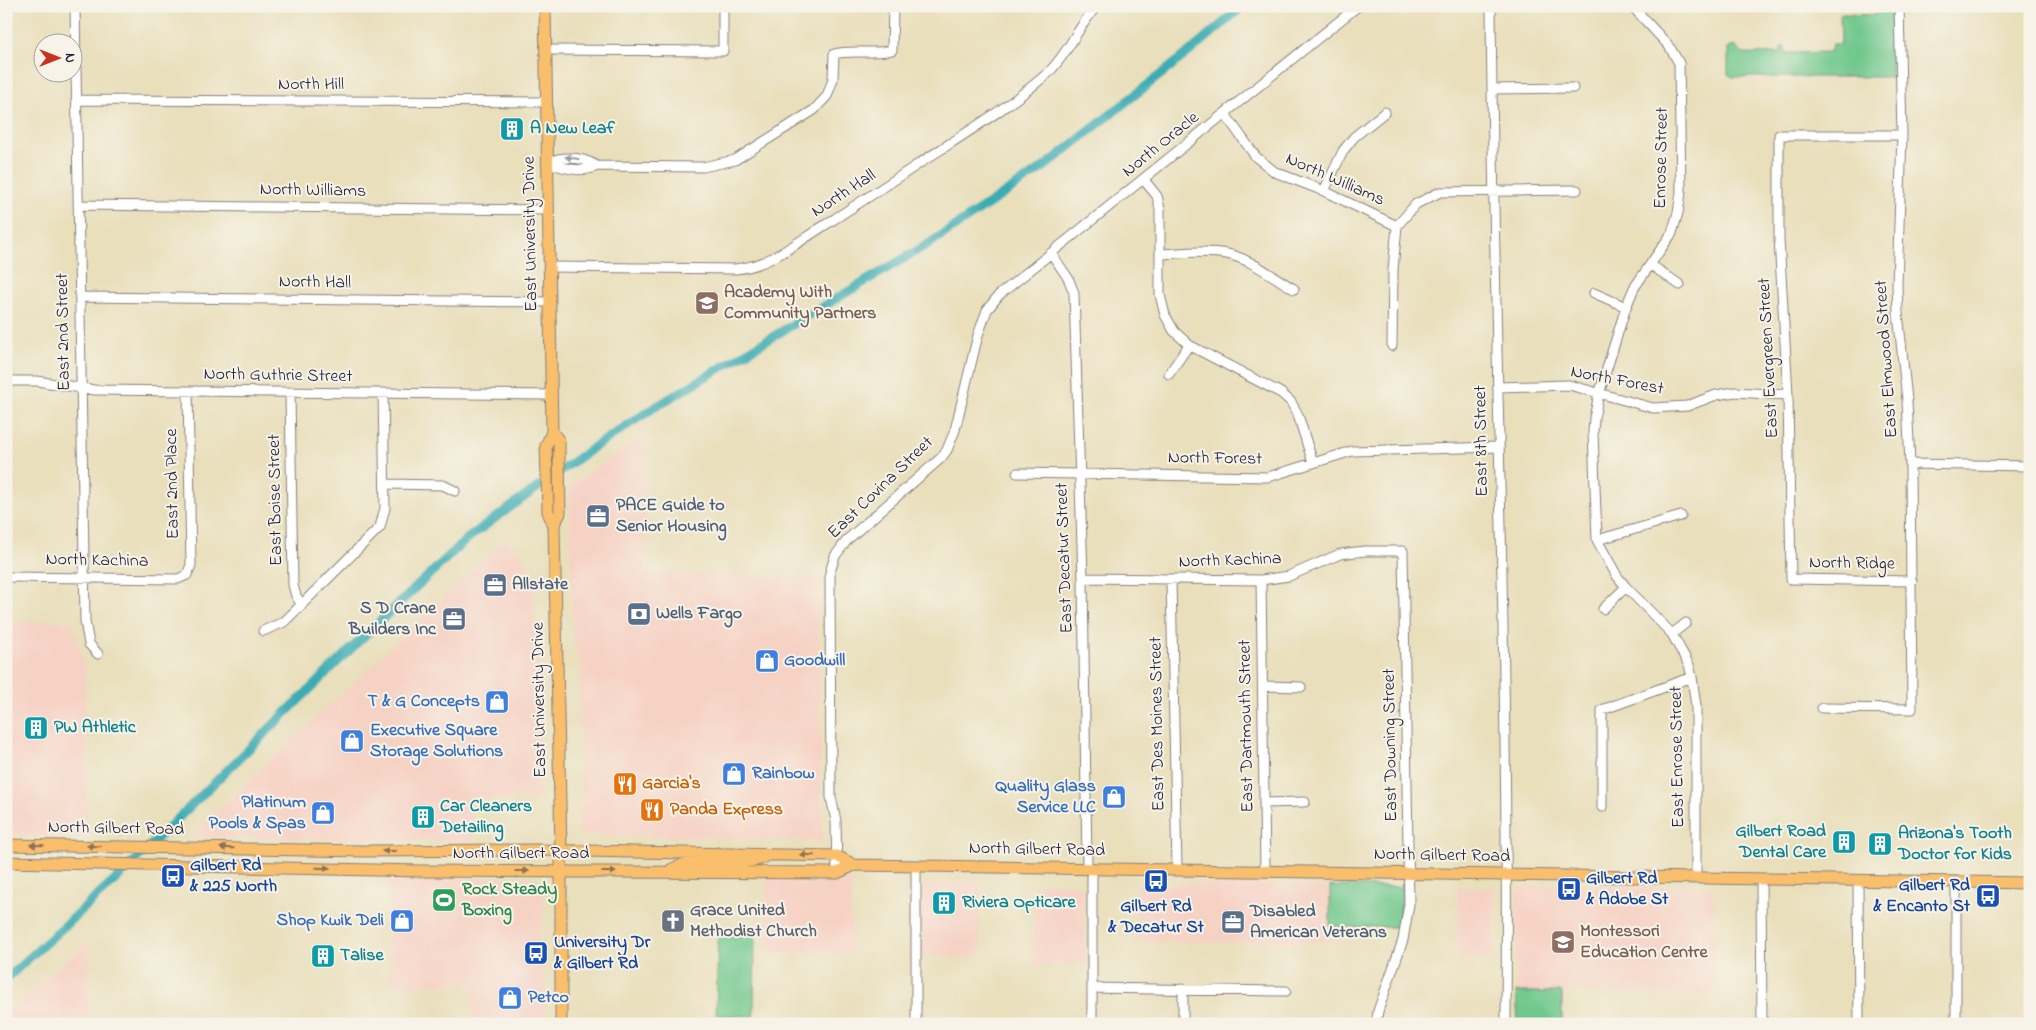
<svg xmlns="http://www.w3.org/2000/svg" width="2036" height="1030" font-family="'Indie Flower',sans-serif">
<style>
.built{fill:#f6d2c4}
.green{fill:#71c88d;stroke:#4a7564}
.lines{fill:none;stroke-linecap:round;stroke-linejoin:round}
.canal{stroke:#3aacb4;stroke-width:9}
.minor-casing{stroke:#86807b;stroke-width:11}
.major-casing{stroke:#86807b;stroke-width:13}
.minor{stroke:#fff;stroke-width:9}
.major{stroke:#f9bf6d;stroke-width:11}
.oneway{fill:#9c9ca7}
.oneway2{fill:#8e7054}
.labels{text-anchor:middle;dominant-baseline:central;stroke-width:4;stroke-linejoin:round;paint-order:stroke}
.street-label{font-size:18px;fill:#22223b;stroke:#f7f3e8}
.culture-label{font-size:18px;font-weight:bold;fill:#0d838f;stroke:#f7f3e8;text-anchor:start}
.education-label{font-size:18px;font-weight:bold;fill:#785e54;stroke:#f7f3e8;text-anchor:start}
.service-label{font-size:18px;font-weight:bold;fill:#4e5e75;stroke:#f7f3e8;text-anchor:start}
.shop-label{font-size:18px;font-weight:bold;fill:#366cbe;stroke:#f7f3e8;text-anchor:start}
.food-label{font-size:18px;font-weight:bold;fill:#c56008;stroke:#f7f3e8;text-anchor:start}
.transit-label{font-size:18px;font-weight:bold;fill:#164399;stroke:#f7f3e8;text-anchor:start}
.leisure-label{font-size:18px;font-weight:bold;fill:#27864d;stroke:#f7f3e8;text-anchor:start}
.worship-label{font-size:18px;font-weight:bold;fill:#5b616d;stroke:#f7f3e8;text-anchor:start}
</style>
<rect width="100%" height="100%" fill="#f7f3e8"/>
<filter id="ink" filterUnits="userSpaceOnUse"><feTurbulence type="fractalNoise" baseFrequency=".02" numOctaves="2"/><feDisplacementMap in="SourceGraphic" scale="10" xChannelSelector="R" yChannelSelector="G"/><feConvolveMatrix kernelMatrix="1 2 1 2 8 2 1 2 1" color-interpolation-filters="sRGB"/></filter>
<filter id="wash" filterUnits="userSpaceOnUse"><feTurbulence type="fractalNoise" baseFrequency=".0096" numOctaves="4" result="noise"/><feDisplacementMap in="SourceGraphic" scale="20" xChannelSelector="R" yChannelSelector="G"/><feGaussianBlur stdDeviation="1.12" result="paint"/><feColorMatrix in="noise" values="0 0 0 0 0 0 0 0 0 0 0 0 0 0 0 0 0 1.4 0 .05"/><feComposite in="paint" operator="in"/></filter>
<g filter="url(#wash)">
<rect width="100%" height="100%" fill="#e9dfbb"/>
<!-- built -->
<path class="built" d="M636,441L644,442L646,573L818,578L822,841L578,834V818L581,797L579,659L573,640L569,486Z
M506,539L534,573L535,641L540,665L539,799H471L472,841L190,837Z
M6,621L73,622L79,649L85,663L87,837L6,836Z
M389,877L534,878L541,881L543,886L544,915L539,932L540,960L544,977L545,1024H472V984L390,985Z
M767,879L852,880L851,954H767Z
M927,883H980V957L921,956V890L922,886Z
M1136,883L1330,886V942H1136Z
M1034,884H1076L1084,889L1085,965L1033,964Z
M1524,886L1714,888V994L1516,992V893Z
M1458,887L1495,888V959H1458Z
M89,942V1024H6V1013Z"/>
<!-- green -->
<path class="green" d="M1881,9L1891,11V77H1732L1728,74V48L1735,46L1743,54L1781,53V48L1784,46L1786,53L1830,52L1832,44H1841L1840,14L1875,15L1876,12Z
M1330,886L1403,887L1398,927H1330Z
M718,935H755L754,1016L716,1015Z
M1516,992H1562V1024H1518Z"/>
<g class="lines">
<!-- canal -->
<path class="canal" d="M6,979L114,881L355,645L468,538L581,456L652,409L933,241L1044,167L1193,49L1243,6"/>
</g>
</g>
<g filter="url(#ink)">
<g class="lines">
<defs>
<path id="minor" d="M75,6L85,621L89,644L98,654
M1491,6C1494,345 1509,685 1506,1024
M1632,6L1669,46L1679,63L1681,192L1678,213L1672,233L1634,288L1626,307L1599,394L1594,418L1593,432L1597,540L1617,576L1626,587L1672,634L1689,665L1692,677L1696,706V878
M545,50L723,51V6
M1492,89L1573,88
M76,100L546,102
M1225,114L1256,157L1275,172L1324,191L1397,226
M1902,135H1779V239L1788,395L1791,579L1912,581
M547,162C562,168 582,174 597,166L703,167L735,160L814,110L827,96L833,79L834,54C853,49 873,55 892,50L893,6
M547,162C564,156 581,156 597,166
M1144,180L1157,196L1160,209V295L1165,315L1174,331L1189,345L1281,393L1291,402L1298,415L1313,463
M1324,191L1343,151L1354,137L1385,112
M78,205L548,210
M1051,253L1068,278L1074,293L1083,578L1087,868
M1160,254C1182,253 1206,250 1227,254C1251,259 1273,277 1294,289
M1651,265L1680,285
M549,267L735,269C767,267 795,244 822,227C853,207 884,187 914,167C959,137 1007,109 1048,73C1068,54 1078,26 1097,6
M1594,293L1626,307
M80,297L550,302
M1392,346L1393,270L1397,226L1416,204L1440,192L1577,190
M1169,374L1189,345
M6,381H37L94,390L551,395
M1498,387L1569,385L1653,408L1687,406L1716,395L1735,392L1788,395
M290,392L293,585L296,596L302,605
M1910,464L2030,466
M1017,473L1268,477L1352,451L1498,447
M385,484L443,485L455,491
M1597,540L1681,516
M6,577L178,579L187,575L191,565L188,391
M1083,578L1261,580L1289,576L1340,554L1365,551H1403L1409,904L1403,940L1378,1011L1376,1024
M1171,579L1177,870
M1261,580L1265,871
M1603,609L1626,587
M263,631L284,622L380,527L385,508L383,393
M1672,634L1686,623
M1263,686L1301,687
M1822,708L1912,709L1910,464L1907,400L1898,313L1897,285L1902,135L1899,6
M1264,803L1305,802
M1602,807V710L1692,677
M1092,868V1024
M837,873L836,821L831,797L830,572L835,556L848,539L941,458L947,450L955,430L978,335L987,310L999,295L1358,6
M1761,879L1762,1024
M1858,881L1859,1024
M1092,988L1286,991
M1183,989V1024
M916,1024V866
M1956,1024V882"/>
<path id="major" d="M545,6L552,432L546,446L548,512L554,526L561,850V1024
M552,432L559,441V457L560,513L554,526
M6,845L364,851L537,850L837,856L854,865
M6,862L421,871L837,873L854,865L2030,883
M672,869L685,864L711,862L718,853
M718,872L720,866L723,864C739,860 754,865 768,855"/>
</defs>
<!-- minor casing -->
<use href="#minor" class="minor-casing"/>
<!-- major casing -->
<use href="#major" class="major-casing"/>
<!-- minor -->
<use href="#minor" class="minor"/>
<!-- major -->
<use href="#major" class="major"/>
</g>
<!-- one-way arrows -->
<defs><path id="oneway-solid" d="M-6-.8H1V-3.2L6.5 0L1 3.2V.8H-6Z" transform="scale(1.25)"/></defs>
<use class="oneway" href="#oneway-solid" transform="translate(572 158) rotate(-171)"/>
<g class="oneway2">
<use href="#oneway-solid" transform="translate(37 845) rotate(-179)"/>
<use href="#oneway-solid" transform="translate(94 846) rotate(-179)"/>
<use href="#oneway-solid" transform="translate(227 848) rotate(-178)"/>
<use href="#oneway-solid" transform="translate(389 851) rotate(-180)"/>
<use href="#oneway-solid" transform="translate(807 855) rotate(-179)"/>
<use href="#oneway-solid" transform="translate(323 868) rotate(2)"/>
<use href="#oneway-solid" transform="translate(522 871)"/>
<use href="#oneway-solid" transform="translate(609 872)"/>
</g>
</g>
<!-- icons -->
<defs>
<symbol id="building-square" viewBox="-11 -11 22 22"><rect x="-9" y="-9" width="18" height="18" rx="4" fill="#0f9aa8" stroke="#f7f3e8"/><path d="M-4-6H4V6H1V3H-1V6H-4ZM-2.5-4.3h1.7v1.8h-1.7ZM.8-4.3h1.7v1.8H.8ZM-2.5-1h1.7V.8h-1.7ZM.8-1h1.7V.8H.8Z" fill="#fff"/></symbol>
<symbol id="school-square" viewBox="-11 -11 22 22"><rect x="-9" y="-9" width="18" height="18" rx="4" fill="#8d6e63" stroke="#f7f3e8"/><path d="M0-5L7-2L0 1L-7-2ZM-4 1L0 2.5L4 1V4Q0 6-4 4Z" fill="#fff"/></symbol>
<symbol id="office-square" viewBox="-11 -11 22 22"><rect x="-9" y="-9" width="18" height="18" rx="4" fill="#5c6f8a" stroke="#f7f3e8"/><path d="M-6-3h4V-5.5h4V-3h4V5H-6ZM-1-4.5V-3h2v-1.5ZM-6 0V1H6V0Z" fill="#fff"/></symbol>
<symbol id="bank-square" viewBox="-11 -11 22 22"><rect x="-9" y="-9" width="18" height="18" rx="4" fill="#5c6f8a" stroke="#f7f3e8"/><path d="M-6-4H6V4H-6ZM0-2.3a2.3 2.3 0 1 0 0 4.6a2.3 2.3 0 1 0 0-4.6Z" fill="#fff"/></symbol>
<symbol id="shop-square" viewBox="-11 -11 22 22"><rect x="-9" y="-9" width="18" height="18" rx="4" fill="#3f7fe0" stroke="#f7f3e8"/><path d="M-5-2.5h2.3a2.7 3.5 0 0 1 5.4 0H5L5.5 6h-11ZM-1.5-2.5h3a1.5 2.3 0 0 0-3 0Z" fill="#fff"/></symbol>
<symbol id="restaurant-square" viewBox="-11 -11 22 22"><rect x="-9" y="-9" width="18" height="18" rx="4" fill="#e8710a" stroke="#f7f3e8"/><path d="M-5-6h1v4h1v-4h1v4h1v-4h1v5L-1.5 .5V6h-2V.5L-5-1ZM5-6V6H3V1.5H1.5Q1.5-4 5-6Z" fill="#fff"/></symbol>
<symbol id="bus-square" viewBox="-11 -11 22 22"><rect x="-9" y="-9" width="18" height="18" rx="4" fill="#1a4fb4" stroke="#f7f3e8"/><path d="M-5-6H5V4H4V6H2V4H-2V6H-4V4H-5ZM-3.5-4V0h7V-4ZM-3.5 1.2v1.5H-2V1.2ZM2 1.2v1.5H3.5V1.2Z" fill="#fff"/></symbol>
<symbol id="stadium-square" viewBox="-11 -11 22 22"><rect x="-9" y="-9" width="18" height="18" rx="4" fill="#2e9e5b" stroke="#f7f3e8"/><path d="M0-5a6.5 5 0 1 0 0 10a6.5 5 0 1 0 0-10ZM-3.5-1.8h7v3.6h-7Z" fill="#fff"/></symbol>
<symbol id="church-square" viewBox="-11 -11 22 22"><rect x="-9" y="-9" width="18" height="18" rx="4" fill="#6b7280" stroke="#f7f3e8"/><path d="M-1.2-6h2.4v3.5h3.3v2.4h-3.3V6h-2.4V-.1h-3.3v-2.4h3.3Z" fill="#fff"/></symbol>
</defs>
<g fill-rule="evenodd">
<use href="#building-square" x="498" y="115" width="28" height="28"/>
<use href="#school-square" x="693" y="289" width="28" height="28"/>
<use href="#office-square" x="584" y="502" width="28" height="28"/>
<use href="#office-square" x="481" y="571" width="28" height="28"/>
<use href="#bank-square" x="625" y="600" width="28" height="28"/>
<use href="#office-square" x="440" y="605" width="28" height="28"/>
<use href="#shop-square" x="753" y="647" width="28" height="28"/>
<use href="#shop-square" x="483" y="688" width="28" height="28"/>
<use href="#building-square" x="22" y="714" width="28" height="28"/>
<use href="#shop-square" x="338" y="727" width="28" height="28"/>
<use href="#shop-square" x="720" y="760" width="28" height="28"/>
<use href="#restaurant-square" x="611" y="770" width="28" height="28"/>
<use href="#shop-square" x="1100" y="783" width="28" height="28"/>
<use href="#restaurant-square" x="638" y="796" width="28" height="28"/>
<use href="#shop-square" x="309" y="799" width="28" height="28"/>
<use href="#building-square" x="409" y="803" width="28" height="28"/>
<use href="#building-square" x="1830" y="828" width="28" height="28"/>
<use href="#building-square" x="1866" y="830" width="28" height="28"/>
<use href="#bus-square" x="159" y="862" width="28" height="28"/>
<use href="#bus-square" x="1142" y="867" width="28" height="28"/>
<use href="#bus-square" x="1555" y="875" width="28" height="28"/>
<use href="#bus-square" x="1974" y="882" width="28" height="28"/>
<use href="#stadium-square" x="430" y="886" width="28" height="28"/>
<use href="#building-square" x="930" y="889" width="28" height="28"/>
<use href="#shop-square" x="388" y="907" width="28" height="28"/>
<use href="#church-square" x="659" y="907" width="28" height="28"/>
<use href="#office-square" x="1219" y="908" width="28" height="28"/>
<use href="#school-square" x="1549" y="928" width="28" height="28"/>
<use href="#bus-square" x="522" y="939" width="28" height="28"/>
<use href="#building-square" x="309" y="942" width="28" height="28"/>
<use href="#shop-square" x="496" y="984" width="28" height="28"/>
</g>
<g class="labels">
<!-- street labels -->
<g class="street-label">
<text x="311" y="85">North Hill</text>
<text transform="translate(1161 145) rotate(-39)">North Oracle</text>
<text transform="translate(1662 158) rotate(-89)">Enrose Street</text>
<text transform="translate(1335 180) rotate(24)">North Williams</text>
<text transform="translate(313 191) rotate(1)">North Williams</text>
<text transform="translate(844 194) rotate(-33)">North Hall</text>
<text transform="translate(531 234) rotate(-91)">East University Drive</text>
<text transform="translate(315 283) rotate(1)">North Hall</text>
<text transform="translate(64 332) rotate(-91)">East 2nd Street</text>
<text transform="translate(1769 358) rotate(-93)">East Evergreen Street</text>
<text transform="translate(1887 359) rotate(-94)">East Elmwood Street</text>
<text transform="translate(278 376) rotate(1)">North Guthrie Street</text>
<text transform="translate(1617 381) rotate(11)">North Forest</text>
<text transform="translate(1482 441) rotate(-91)">East 8th Street</text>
<text transform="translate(1215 459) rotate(1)">North Forest</text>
<text transform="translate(173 484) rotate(-91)">East 2nd Place</text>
<text transform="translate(881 488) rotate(-44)">East Covina Street</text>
<text transform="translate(276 500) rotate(-91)">East Boise Street</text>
<text transform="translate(1065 558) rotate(-92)">East Decatur Street</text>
<text transform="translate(97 561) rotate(1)">North Kachina</text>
<text transform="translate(1230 561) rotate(-2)">North Kachina</text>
<text transform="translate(1852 564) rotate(1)">North Ridge</text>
<text transform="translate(540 700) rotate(-91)">East University Drive</text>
<text transform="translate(1158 724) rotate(-91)">East Des Moines Street</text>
<text transform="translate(1247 726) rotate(-91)">East Dartmouth Street</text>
<text transform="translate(1391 745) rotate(-91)">East Downing Street</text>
<text transform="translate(1678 757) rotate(-91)">East Enrose Street</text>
<text transform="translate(116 829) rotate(1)">North Gilbert Road</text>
<text transform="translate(1037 850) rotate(1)">North Gilbert Road</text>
<text x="521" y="854">North Gilbert Road</text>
<text transform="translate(1442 856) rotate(1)">North Gilbert Road</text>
</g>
<!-- culture labels -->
<g class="culture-label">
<text x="530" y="129">A New Leaf</text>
<text x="54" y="728">PW Athletic</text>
<text x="440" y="807">Car Cleaners<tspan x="440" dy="21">Detailing</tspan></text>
<text x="1826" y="832" text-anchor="end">Gilbert Road<tspan x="1826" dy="21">Dental Care</tspan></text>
<text x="1898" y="834">Arizona's Tooth<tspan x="1898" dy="21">Doctor for Kids</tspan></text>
<text x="962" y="903">Riviera Opticare</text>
<text x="340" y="956">Talise</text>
</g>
<!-- education labels -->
<g class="education-label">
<text x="724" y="293">Academy With<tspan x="724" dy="21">Community Partners</tspan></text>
<text x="1580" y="932">Montessori<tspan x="1580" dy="21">Education Centre</tspan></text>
</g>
<!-- service labels -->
<g class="service-label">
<text x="616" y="506">PACE Guide to<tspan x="616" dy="21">Senior Housing</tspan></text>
<text x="512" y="585">Allstate</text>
<text x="436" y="609" text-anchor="end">S D Crane<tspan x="436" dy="21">Builders Inc</tspan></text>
<text x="656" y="614">Wells Fargo</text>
<text x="1250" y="912">Disabled<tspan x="1250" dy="21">American Veterans</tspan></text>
</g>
<!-- shop labels -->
<g class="shop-label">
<text x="784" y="661">Goodwill</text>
<text x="480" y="702" text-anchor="end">T &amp; G Concepts</text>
<text x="370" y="731">Executive Square<tspan x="370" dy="21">Storage Solutions</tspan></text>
<text x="752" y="774">Rainbow</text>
<text x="1096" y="787" text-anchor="end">Quality Glass<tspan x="1096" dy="21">Service LLC</tspan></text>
<text x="306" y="803" text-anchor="end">Platinum<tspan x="306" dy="21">Pools &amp; Spas</tspan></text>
<text x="384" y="921" text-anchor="end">Shop Kwik Deli</text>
<text x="528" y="998">Petco</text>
</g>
<!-- food labels -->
<g class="food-label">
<text x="642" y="784">Garcia's</text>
<text x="670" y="810">Panda Express</text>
</g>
<!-- transit labels -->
<g class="transit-label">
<text x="190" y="866">Gilbert Rd<tspan x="190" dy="21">&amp; 225 North</tspan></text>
<text x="1586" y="879">Gilbert Rd<tspan x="1586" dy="21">&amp; Adobe St</tspan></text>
<text x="1970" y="886" text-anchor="end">Gilbert Rd<tspan x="1970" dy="21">&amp; Encanto St</tspan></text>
<text x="1156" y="907" text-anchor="middle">Gilbert Rd<tspan x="1156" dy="21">&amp; Decatur St</tspan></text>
<text x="554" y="943">University Dr<tspan x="554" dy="21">&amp; Gilbert Rd</tspan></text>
</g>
<!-- leisure labels -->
<g class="leisure-label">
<text x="462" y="890">Rock Steady<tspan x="462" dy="21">Boxing</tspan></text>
</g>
<!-- worship labels -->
<g class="worship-label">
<text x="690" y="911">Grace United<tspan x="690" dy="21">Methodist Church</tspan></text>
</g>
</g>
<!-- margin -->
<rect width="2036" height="1030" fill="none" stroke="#f7f3e8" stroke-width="25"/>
<!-- north arrow -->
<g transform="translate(58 58) rotate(90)"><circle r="24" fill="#f7f3e8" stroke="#a29fa3"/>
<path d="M0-4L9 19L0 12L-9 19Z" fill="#c8321e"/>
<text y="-8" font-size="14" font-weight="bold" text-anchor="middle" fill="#22223b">N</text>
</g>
</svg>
